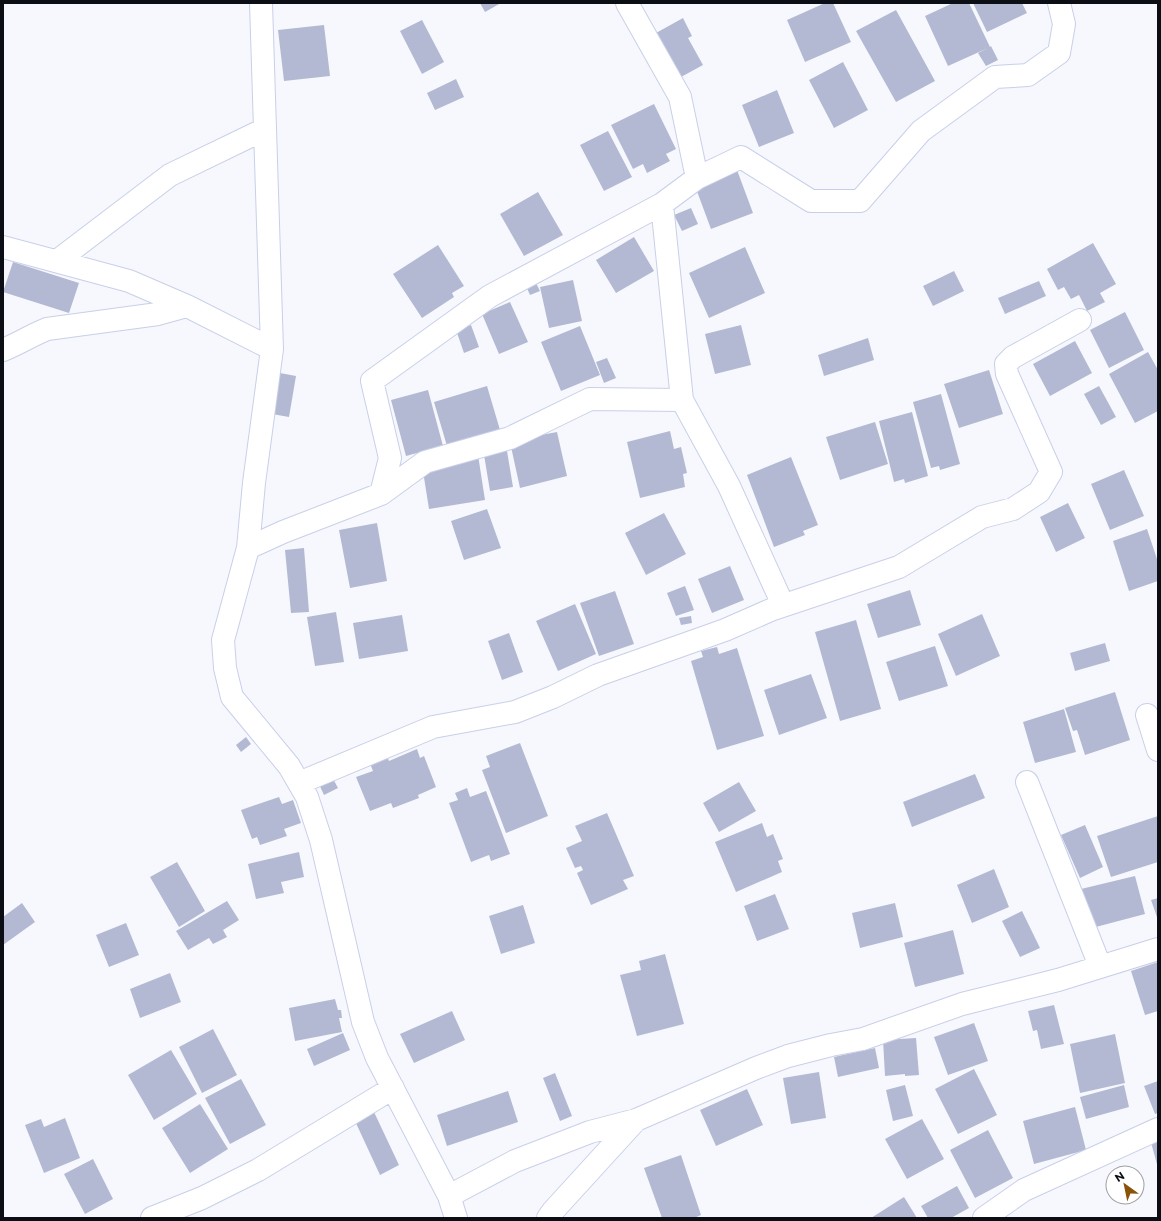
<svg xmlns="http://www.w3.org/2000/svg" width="1161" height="1221" font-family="Montserrat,sans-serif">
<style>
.building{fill:#b3b9d3}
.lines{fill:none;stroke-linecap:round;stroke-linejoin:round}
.minor-casing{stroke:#c8cfe9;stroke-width:24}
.minor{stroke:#fff;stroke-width:22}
</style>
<rect width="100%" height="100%" fill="#f7f8fd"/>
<!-- building -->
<path class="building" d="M480,3H501L485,12Z
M825,3H833L851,42L805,62L787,20Z
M953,3H969L990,47L991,46L998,60L986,66L978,53L988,48L948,66L925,16Z
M973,3H1022L1027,13L987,32Z
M896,10L935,81L896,102L856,31Z
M683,18L692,36L688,38L703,65L681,77L656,33Z
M422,20L444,62L422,74L400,31Z
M324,25L330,76L284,81L278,30Z
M843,62L868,110L834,128L809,80Z
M456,79L464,97L435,110L427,93Z
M777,90L794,133L759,147L742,105Z
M654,104L676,149L666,154L670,161L647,173L643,164L633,169L611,125Z
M608,131L632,177L604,191L580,145Z
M737,170L753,213L711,229L695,186Z
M538,192L563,235L524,256L500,214Z
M691,208L698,224L682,231L674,215Z
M634,237L654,271L616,293L596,260Z
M1093,243L1116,284L1100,293L1105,302L1087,311L1079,295L1071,299L1064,287L1058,290L1047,269Z
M438,245L464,286L452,293L454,297L422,318L393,274Z
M745,247L765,293L709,318L689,273Z
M13,262L79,283L69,313L3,292Z
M954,271L964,291L933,306L923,286Z
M573,280L582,321L549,328L540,287Z
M1039,281L1046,296L1005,314L998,298Z
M536,283L540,291L530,295L526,286Z
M510,302L528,342L499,354L482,314Z
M1125,312L1144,350L1109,368L1090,330Z
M471,325L479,347L464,353L456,330Z
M741,325L751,365L715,374L705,334Z
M580,326L600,375L561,391L541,342Z
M868,338L874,360L824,376L818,355Z
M1075,341L1092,373L1050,396L1033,364Z
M1148,352L1158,370V411L1135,423L1109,374Z
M607,358L616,378L604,383L596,362Z
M989,370L1003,414L959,428L944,384Z
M280,373L296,376L289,417L272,414Z
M487,386L500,430L447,446L434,402Z
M1099,386L1116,417L1101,425L1084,394Z
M428,390L443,446L406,456L391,400Z
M941,394L960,464L940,470L939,466L931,468L913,402Z
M912,412L928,476L905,483L904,479L894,482L879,421Z
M875,422L888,464L840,480L826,437Z
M540,431L541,435L557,432L567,476L520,488L510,442Z
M670,431L674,449L681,447L687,473L683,474L685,487L640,498L627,442Z
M506,445L513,487L490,491L483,449Z
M478,455L485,500L429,509L422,465Z
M791,457L818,525L803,531L805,535L774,547L747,475Z
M1124,470L1144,516L1110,530L1091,484Z
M1068,503L1085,538L1056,552L1040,517Z
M487,509L501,548L464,560L451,521Z
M664,513L686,554L646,575L625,533Z
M377,523L387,581L350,588L339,530Z
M1147,529L1158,562V581L1129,591L1113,541Z
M304,548L309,612L291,613L285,550Z
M730,566L744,600L712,613L698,579Z
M685,586L694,610L676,616L667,593Z
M910,590L921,625L878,638L867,604Z
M615,591L634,644L599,656L580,603Z
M575,604L596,654L558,671L536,621Z
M336,612L344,662L315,666L307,617Z
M982,614L1000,656L956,676L938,634Z
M402,615L408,651L359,659L353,623Z
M691,616L692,623L681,625L679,618Z
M856,620L881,709L840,721L815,632Z
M509,633L523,672L502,680L488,641Z
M1105,643L1110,661L1075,671L1070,653Z
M935,646L948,686L899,701L886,662Z
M717,647L719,654L737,648L764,736L717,750L691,661L703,657L701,651Z
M811,674L827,718L779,735L764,690Z
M1115,692L1130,740L1085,755L1077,730L1073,731L1065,708Z
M1064,709L1076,752L1035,763L1023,722Z
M246,737L251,744L241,752L236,745Z
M520,743L548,816L506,833L482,770L490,767L486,756Z
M417,749L420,758L424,756L436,787L418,795L419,798L393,808L391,803L370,811L356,777L373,771L369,761L386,754L389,761Z
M330,773L338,788L324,795L317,780Z
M975,774L985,798L912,827L903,802Z
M739,782L756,811L719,832L703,803Z
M467,788L470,797L486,791L510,854L491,861L489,855L471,862L449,803L458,800L455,793Z
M279,797L282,804L293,800L301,823L284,829L287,836L260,845L257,837L252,839L241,810Z
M607,813L634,876L623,880L628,889L591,905L577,873L583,870L581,866L575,868L566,848L582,841L575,826Z
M1158,816V862L1111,877L1097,836Z
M762,823L767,837L773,834L783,859L778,861L782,872L736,892L715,842Z
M1085,825L1103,867L1080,878L1061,835Z
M299,852L304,877L281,882L284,893L256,899L248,864Z
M177,862L205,911L179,927L150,877Z
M994,869L1009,907L972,923L957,885Z
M1135,876L1145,914L1092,928L1081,889Z
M775,894L789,929L757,941L744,906Z
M1158,898V920L1151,900Z
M227,901L239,920L223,930L227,937L213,944L209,938L188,950L176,931Z
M22,903L35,922L3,945V917Z
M895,903L903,937L860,948L852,913Z
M523,905L535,943L501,954L489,916Z
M1022,911L1040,948L1020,957L1002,921Z
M126,923L139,955L109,967L96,935Z
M953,930L964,974L915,987L904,943Z
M665,954L684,1024L637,1036L620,975L641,970L639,961Z
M1158,962V1011L1145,1015L1131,971Z
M170,973L181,1002L140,1018L130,989Z
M335,999L338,1010H341L342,1018H339L342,1032L295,1041L289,1008Z
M1054,1005L1064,1044L1041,1049L1037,1030L1033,1031L1028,1011Z
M452,1011L465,1040L414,1063L400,1034Z
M974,1023L988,1061L948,1075L934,1037Z
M213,1029L237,1075L202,1093L179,1047Z
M343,1033L350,1050L314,1066L307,1049Z
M1115,1034L1125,1083L1080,1093L1070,1044Z
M916,1038L919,1075L905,1076V1074L885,1076L883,1040Z
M875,1048L879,1068L838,1077L834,1057Z
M171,1050L197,1094L154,1120L128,1075Z
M974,1069L997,1115L958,1134L935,1089Z
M819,1072L826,1118L791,1124L783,1078Z
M555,1073L572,1116L560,1121L543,1078Z
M241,1079L266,1125L230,1144L205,1098Z
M1158,1081V1113L1155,1114L1144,1086Z
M905,1085L913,1116L893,1121L886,1090Z
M1124,1085L1129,1107L1086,1119L1080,1097Z
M747,1089L763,1125L716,1146L700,1110Z
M508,1091L518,1122L447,1146L437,1115Z
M200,1104L228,1149L190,1173L162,1128Z
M1075,1107L1086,1150L1034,1164L1023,1121Z
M374,1112L399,1165L380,1175L355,1121Z
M65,1118L80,1158L44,1173L25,1125L41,1119L44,1127Z
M922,1119L944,1159L907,1179L885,1139Z
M988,1130L1013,1178L975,1198L950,1150Z
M1158,1133V1168L1149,1135Z
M681,1155L701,1215L694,1218H662L644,1168Z
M93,1159L113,1199L85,1214L64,1174Z
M957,1186L969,1208L951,1218H928L921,1206Z
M904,1197L917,1218H871Z"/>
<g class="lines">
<defs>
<path id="minor" d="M261,3L272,349
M627,3L680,97L697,178
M3,247L129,281L187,306
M57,261L170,175L265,129
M3,350C18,344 32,335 47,329L158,314L187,306L272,349L254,483L248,548L223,640L225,668L232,697L289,766L307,797L321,840L363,1022L377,1058L449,1196L456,1218
M381,494L390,458L372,381L490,296L662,204
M248,548L283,532L381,494L425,462L510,438L590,399L682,400
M783,605L729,486L682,400L662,204L697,178L741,157L811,201H860L921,131L995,77L1028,75L1059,53L1064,24L1059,3
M1147,715L1158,750
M1027,782L1100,966
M299,783L433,727L515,712L553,697L598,675L725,630L773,609L899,567L982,517L1013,509L1039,492L1051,472L1007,374L1006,364L1013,357L1080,320
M449,1196L515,1161L590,1132L636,1120L756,1068L788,1056L831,1045L863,1039L962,1004L1058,980L1158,949
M152,1218L202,1198L258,1170L393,1088
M548,1218L553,1211L636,1120
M984,1218L1024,1190L1158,1129"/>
</defs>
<!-- minor casing -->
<use href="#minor" class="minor-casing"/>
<!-- minor -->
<use href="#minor" class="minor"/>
</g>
<!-- border -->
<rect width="1161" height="1221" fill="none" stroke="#0c0e16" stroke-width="8"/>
<!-- north arrow -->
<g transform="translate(1125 1185) rotate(327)"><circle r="19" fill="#ffffff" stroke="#9e9fa2"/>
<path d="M0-3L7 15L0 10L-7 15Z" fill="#8b5308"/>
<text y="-6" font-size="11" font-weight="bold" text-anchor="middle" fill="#0c0e16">N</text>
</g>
</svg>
